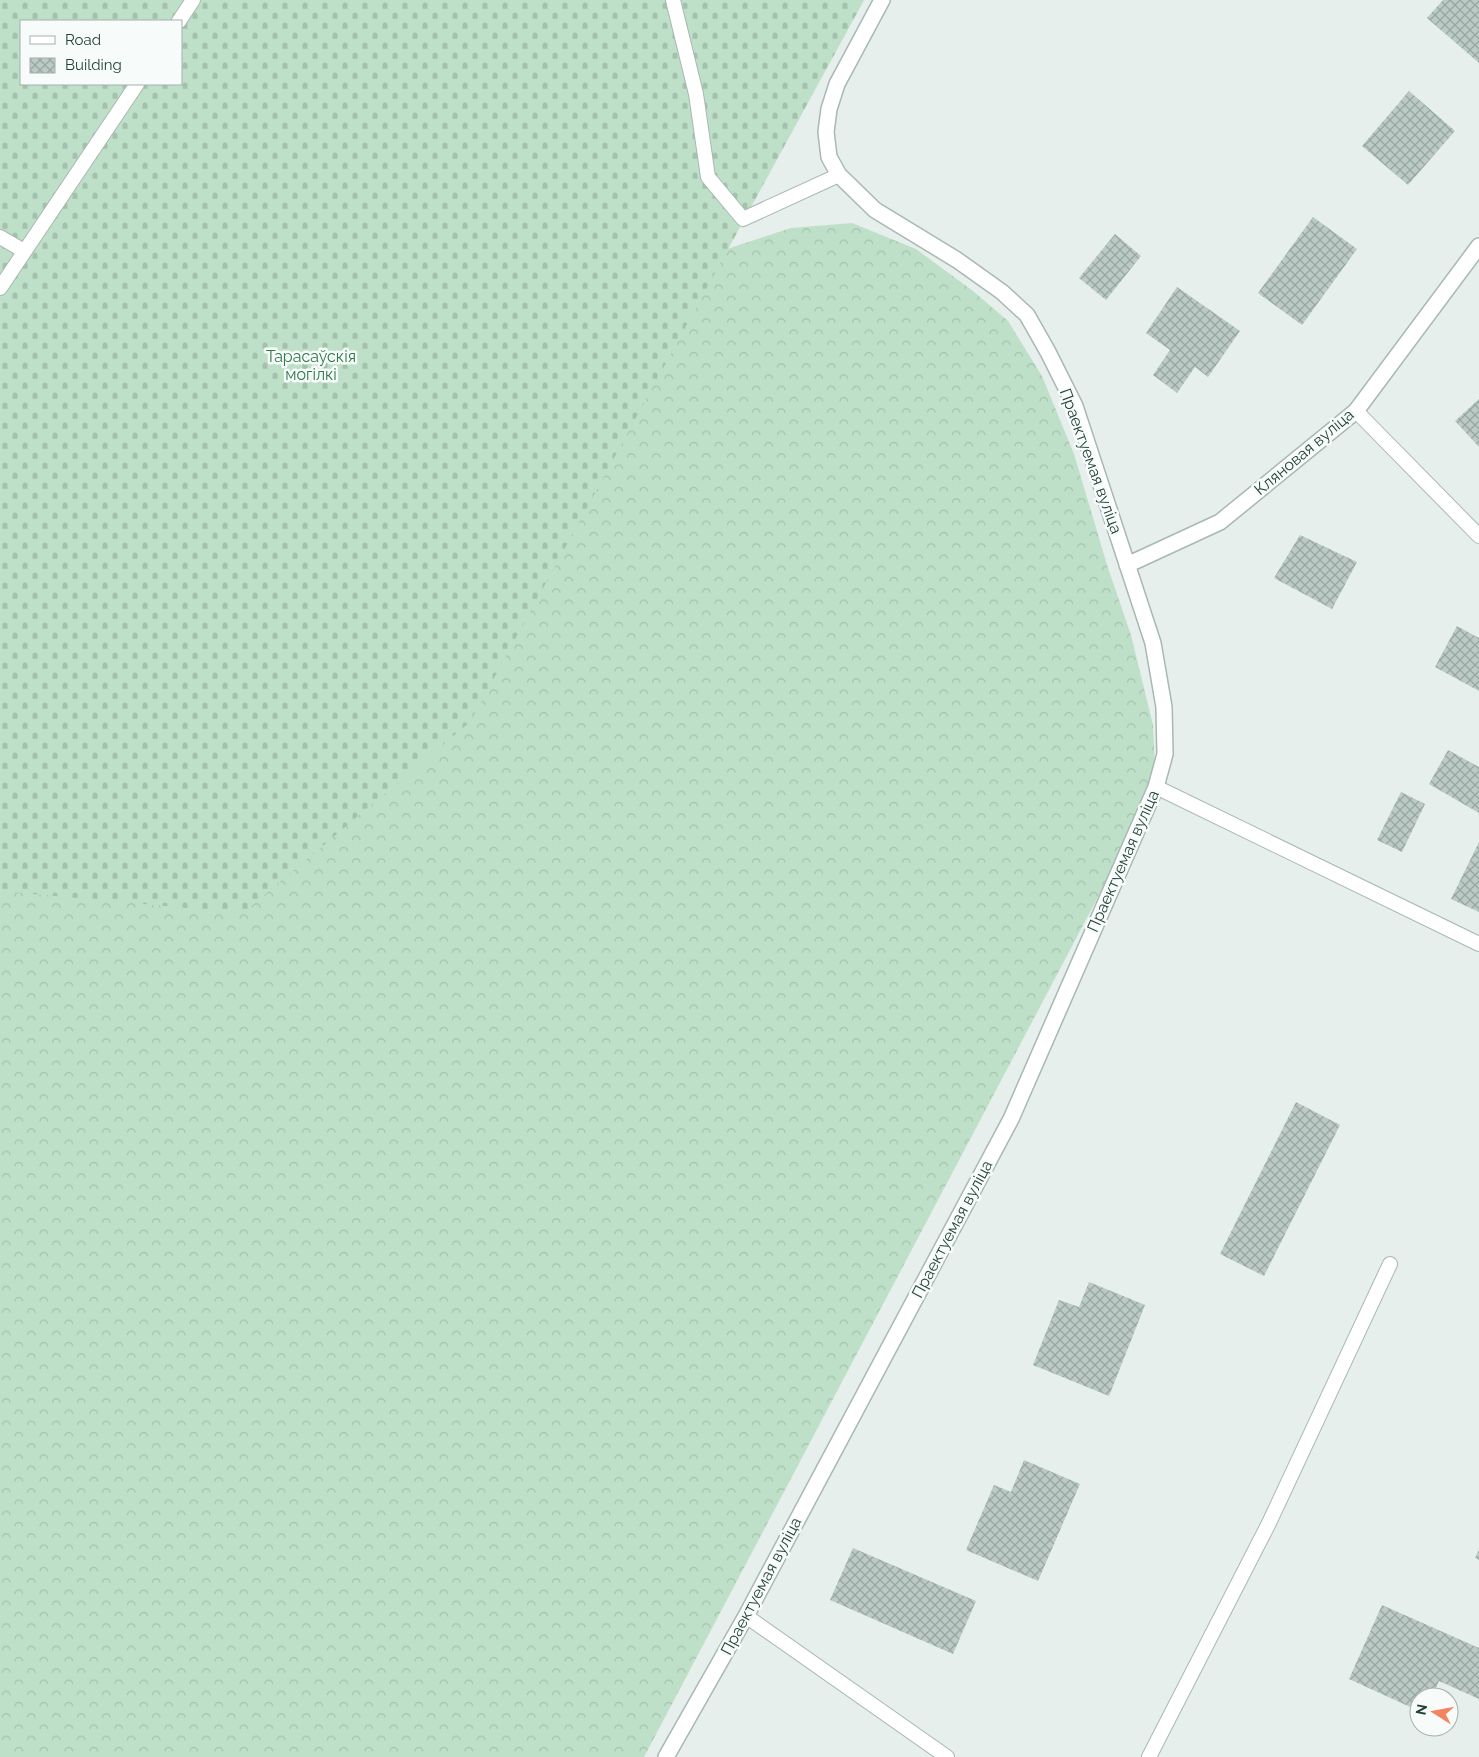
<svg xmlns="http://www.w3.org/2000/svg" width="1479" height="1757" font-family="Raleway,sans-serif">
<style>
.forest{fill:url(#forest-crowns)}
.cemetery{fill:url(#cemetery-stones);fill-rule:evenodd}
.building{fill:url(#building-cross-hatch)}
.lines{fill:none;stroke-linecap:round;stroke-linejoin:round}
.lane-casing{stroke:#a8b8b2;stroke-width:16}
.street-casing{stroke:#a8b8b2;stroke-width:18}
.lane{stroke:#fff;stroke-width:14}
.street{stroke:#fff;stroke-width:15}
.labels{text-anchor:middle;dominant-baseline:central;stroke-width:5;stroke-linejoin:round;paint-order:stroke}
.park-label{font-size:16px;fill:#2d7a4b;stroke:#f7fbf9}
.street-label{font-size:16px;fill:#24423a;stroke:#f7fbf9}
</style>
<defs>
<pattern id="forest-crowns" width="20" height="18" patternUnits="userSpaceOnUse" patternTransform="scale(1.25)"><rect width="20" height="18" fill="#bfe0c8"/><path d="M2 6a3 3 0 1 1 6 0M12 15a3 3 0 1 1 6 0" fill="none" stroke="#a4c1ad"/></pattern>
<pattern id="cemetery-stones" width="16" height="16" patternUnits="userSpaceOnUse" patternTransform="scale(1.25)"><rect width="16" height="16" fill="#bfe0c8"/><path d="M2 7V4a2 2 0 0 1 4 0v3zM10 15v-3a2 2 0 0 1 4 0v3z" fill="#a4c1ad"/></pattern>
<pattern id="building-cross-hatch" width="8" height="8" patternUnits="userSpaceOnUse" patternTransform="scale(1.25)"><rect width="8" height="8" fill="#bbcac4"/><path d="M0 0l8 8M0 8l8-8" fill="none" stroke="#98a6a0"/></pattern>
</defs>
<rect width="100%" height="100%" fill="#e6efeb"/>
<!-- forest -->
<path class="forest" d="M864,0L727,249L791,228L852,223L916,249L973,291L1008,321L1042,376L1074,454L1108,568L1131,635L1153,725L1156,787L644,1757H0V374Z"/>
<!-- cemetery -->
<path class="cemetery" d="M0,0H864L470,722L243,913L0,891ZM21,21H181V84H21Z"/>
<!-- building -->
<path class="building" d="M1443,0H1479V63L1427,18Z
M1409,91L1455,131L1408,185L1362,146Z
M1313,217L1357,249L1302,325L1258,293Z
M1115,234L1141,256L1106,300L1079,278Z
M1177,287L1240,331L1208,377L1195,367L1177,393L1153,375L1170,350L1146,333Z
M1479,399V447L1455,421Z
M1300,535L1357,562L1332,609L1274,578Z
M1457,626L1479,638V691L1435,667Z
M1448,750L1479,767V813L1429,784Z
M1401,792L1425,804L1402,852L1377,840Z
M1479,842V912L1451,899Z
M1296,1102L1340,1125L1264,1276L1220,1254Z
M1089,1282L1145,1305L1109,1396L1033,1365L1059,1300L1079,1307Z
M1024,1460L1080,1484L1038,1581L966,1550L994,1485L1011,1492Z
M853,1548L976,1601L953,1654L830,1600Z
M1479,1550V1560L1475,1558Z
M1382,1605L1479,1648V1699L1439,1681L1432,1697H1419V1711L1349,1679Z"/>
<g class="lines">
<defs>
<path id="lane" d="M673,0L696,94L708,177L743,219L839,175
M179,21L193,0
M0,237L24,251
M0,288L137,84
M1356,411L1479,536
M1156,787L1479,944
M746,1616L947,1757
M1149,1757L1269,1523L1390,1264"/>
<path id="street" d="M1127,565L1220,522L1356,411L1479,246
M666,1757L746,1616L1011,1119L1156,787L1165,754L1164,707L1153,643L1075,406L1048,352L1027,315L1002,292L957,260L875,210L839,175L829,157L826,132L829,109L837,84L882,0"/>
</defs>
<!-- lane casing -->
<use href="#lane" class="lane-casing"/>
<!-- street casing -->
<use href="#street" class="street-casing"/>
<!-- lane -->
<use href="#lane" class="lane"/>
<!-- street -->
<use href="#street" class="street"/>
</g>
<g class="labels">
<!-- park labels -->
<g class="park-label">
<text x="311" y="356">Тарасаўскія<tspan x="311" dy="18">могілкі</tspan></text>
</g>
<!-- street labels -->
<g class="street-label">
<text transform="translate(1304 452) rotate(-40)">Кляновая вуліца</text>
<text transform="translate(1091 461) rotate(70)">Праектуемая вуліца</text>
<text transform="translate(1123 861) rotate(-66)">Праектуемая вуліца</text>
<text transform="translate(952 1229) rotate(-62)">Праектуемая вуліца</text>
<text transform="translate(761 1586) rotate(-62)">Праектуемая вуліца</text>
</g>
</g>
<!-- legend -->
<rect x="20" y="20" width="162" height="65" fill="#f7fbf9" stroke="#a3b1ad"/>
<rect x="30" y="36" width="25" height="8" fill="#ffffff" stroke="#a3b1ad"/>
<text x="65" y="45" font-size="15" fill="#24423a">Road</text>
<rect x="30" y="58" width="25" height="15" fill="url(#building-cross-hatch)" stroke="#a3b1ad"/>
<text x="65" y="70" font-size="15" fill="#24423a">Building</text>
<!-- north arrow -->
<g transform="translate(1434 1712) rotate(281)"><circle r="24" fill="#f7fbf9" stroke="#a3b1ad"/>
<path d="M0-4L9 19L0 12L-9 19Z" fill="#f4845f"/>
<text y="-8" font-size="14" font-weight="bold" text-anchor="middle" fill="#24423a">N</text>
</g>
</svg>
